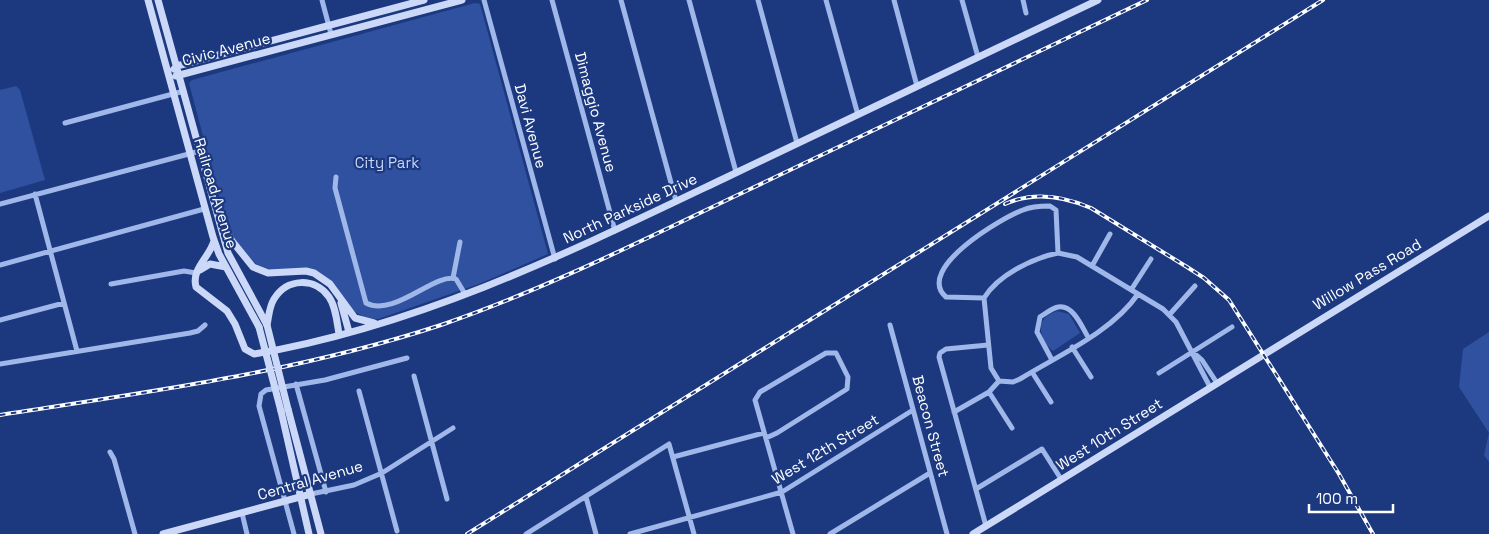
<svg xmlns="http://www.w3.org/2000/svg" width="1489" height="534" font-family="'Space Grotesk',sans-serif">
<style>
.green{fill:#30519f}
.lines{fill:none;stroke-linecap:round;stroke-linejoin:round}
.street{stroke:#a0b7e9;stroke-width:5}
.secondary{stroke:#ccd8f7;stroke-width:7}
.rail-casing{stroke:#fff;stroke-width:4}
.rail{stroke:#1c3980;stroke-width:2;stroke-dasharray:5.5;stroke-linecap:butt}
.secondary-bridge{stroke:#ccd8f7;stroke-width:7}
.labels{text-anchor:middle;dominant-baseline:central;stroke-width:4.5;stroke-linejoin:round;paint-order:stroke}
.street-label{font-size:15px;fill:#fff;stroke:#1c3980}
.park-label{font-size:15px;fill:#c5d4f7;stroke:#1c3980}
</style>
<rect width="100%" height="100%" fill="#1c3980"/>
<!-- green -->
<path class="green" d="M475,3L480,4L548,254L479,284L378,319C351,319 341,296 326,277L264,269L255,263L238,244L227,227L189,83L192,80Z
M16,86L20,90L45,180L0,193V90Z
M1057,311L1069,314L1080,333L1053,351C1045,346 1036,328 1044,319C1047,315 1053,313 1057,311Z
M1489,332V462L1484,455L1489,433L1459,387L1463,349Z"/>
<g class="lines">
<!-- street -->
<path class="street" d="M322,0L331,34
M484,0L555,259
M552,0L615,231
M621,0L676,201
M689,0L736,172
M758,0L797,143
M826,0L858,115
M894,0L917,86
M962,0L978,57
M1023,0L1026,13
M65,123L184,91
M336,177L335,188L366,303C394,318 435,272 456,279L465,294
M35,194L77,351
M0,204L200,151
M1058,253L1077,257L1138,294C1112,332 1059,355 1020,379L1013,382L999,381L991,368L984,298C998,275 1033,258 1058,253Z
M0,265L204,209
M1092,266L1110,234
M453,278L460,242
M111,284L184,271L196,273
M1131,290L1151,259
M1138,294L1163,309L1176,322L1210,387
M984,298L946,297C914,269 1003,217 1023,210C1032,206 1041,206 1050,206L1056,210L1058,253
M1170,314L1195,286
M0,320L64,303
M890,325L947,534
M1072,347L1091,377
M1193,352L1202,360L1217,383
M1052,360L1037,332L1040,317C1045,314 1052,308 1058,307C1073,304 1082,327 1088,337
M0,364L190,333L198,331L205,325
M1032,372L1051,402
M1159,373L1232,327
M414,376L447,499
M296,384L326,492
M359,391L397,531
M989,392L1012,428
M954,412L989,392L999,381
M766,438L777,433L847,389L848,377L836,353H826L760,392L755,400L793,534
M110,452L114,459L135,534
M673,457L764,433
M976,489L1042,449L1061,479
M311,494L354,485L382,473L453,428
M586,497L596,534
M242,513L247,534
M986,526L939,357L940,353L946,349L988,345
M294,534L259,406L261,394L266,390L325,380L407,358
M526,534L669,444L694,534
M630,534L782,492L913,410
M830,534L930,473"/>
<!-- secondary -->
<path class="secondary" d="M148,0L213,237L219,254L259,327
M158,0L228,253L267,325
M174,69L177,66L424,0
M176,76L462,0
M224,227L232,241L253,267L268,273L306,271L314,273L330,284L355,318L374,323
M214,241C209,258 191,269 196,287L227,311L235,324L245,349L254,354C420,326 572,251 723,179C848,119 973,60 1098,0
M200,270L210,264L226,267
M341,303L349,332
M267,325C269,316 269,307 274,299C287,278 315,277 329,297C336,307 337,323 339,334
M288,409L321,534
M281,411L309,534
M163,534L311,494
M973,534L1489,216"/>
<defs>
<path id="rail" d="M1005,204C1034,191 1063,196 1091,208L1187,267L1204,278L1229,300L1339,474L1373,534
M0,415C148,392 298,372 441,325C546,289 645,239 746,191C880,127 1013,64 1147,0
M467,534L1323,0"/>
</defs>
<!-- rail casing -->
<use href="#rail" class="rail-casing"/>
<!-- rail -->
<use href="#rail" class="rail"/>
<!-- secondary-bridge -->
<path class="secondary-bridge" d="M267,325L288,409
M259,327L281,411"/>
</g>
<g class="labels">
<!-- street labels -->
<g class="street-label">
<text transform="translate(226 49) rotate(-15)">Civic Avenue</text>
<text transform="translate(596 112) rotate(75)">Dimaggio Avenue</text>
<text transform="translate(531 126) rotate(75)">Davi Avenue</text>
<text transform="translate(216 193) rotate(73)">Railroad Avenue</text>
<text transform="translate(630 208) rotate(-25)">North Parkside Drive</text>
<text transform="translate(1367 274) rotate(-31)">Willow Pass Road</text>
<text transform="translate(931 426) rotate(75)">Beacon Street</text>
<text transform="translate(1109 434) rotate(-32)">West 10th Street</text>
<text transform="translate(825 449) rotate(-31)">West 12th Street</text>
<text transform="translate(310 480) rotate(-16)">Central Avenue</text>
</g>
<!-- park labels -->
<g class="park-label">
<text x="387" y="162">City Park</text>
</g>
</g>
<!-- scale -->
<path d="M1309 504v8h84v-8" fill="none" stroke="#ffffff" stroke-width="2.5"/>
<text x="1316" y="504" font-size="15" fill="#ffffff" stroke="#1c3980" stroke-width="4" paint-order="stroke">100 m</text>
</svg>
